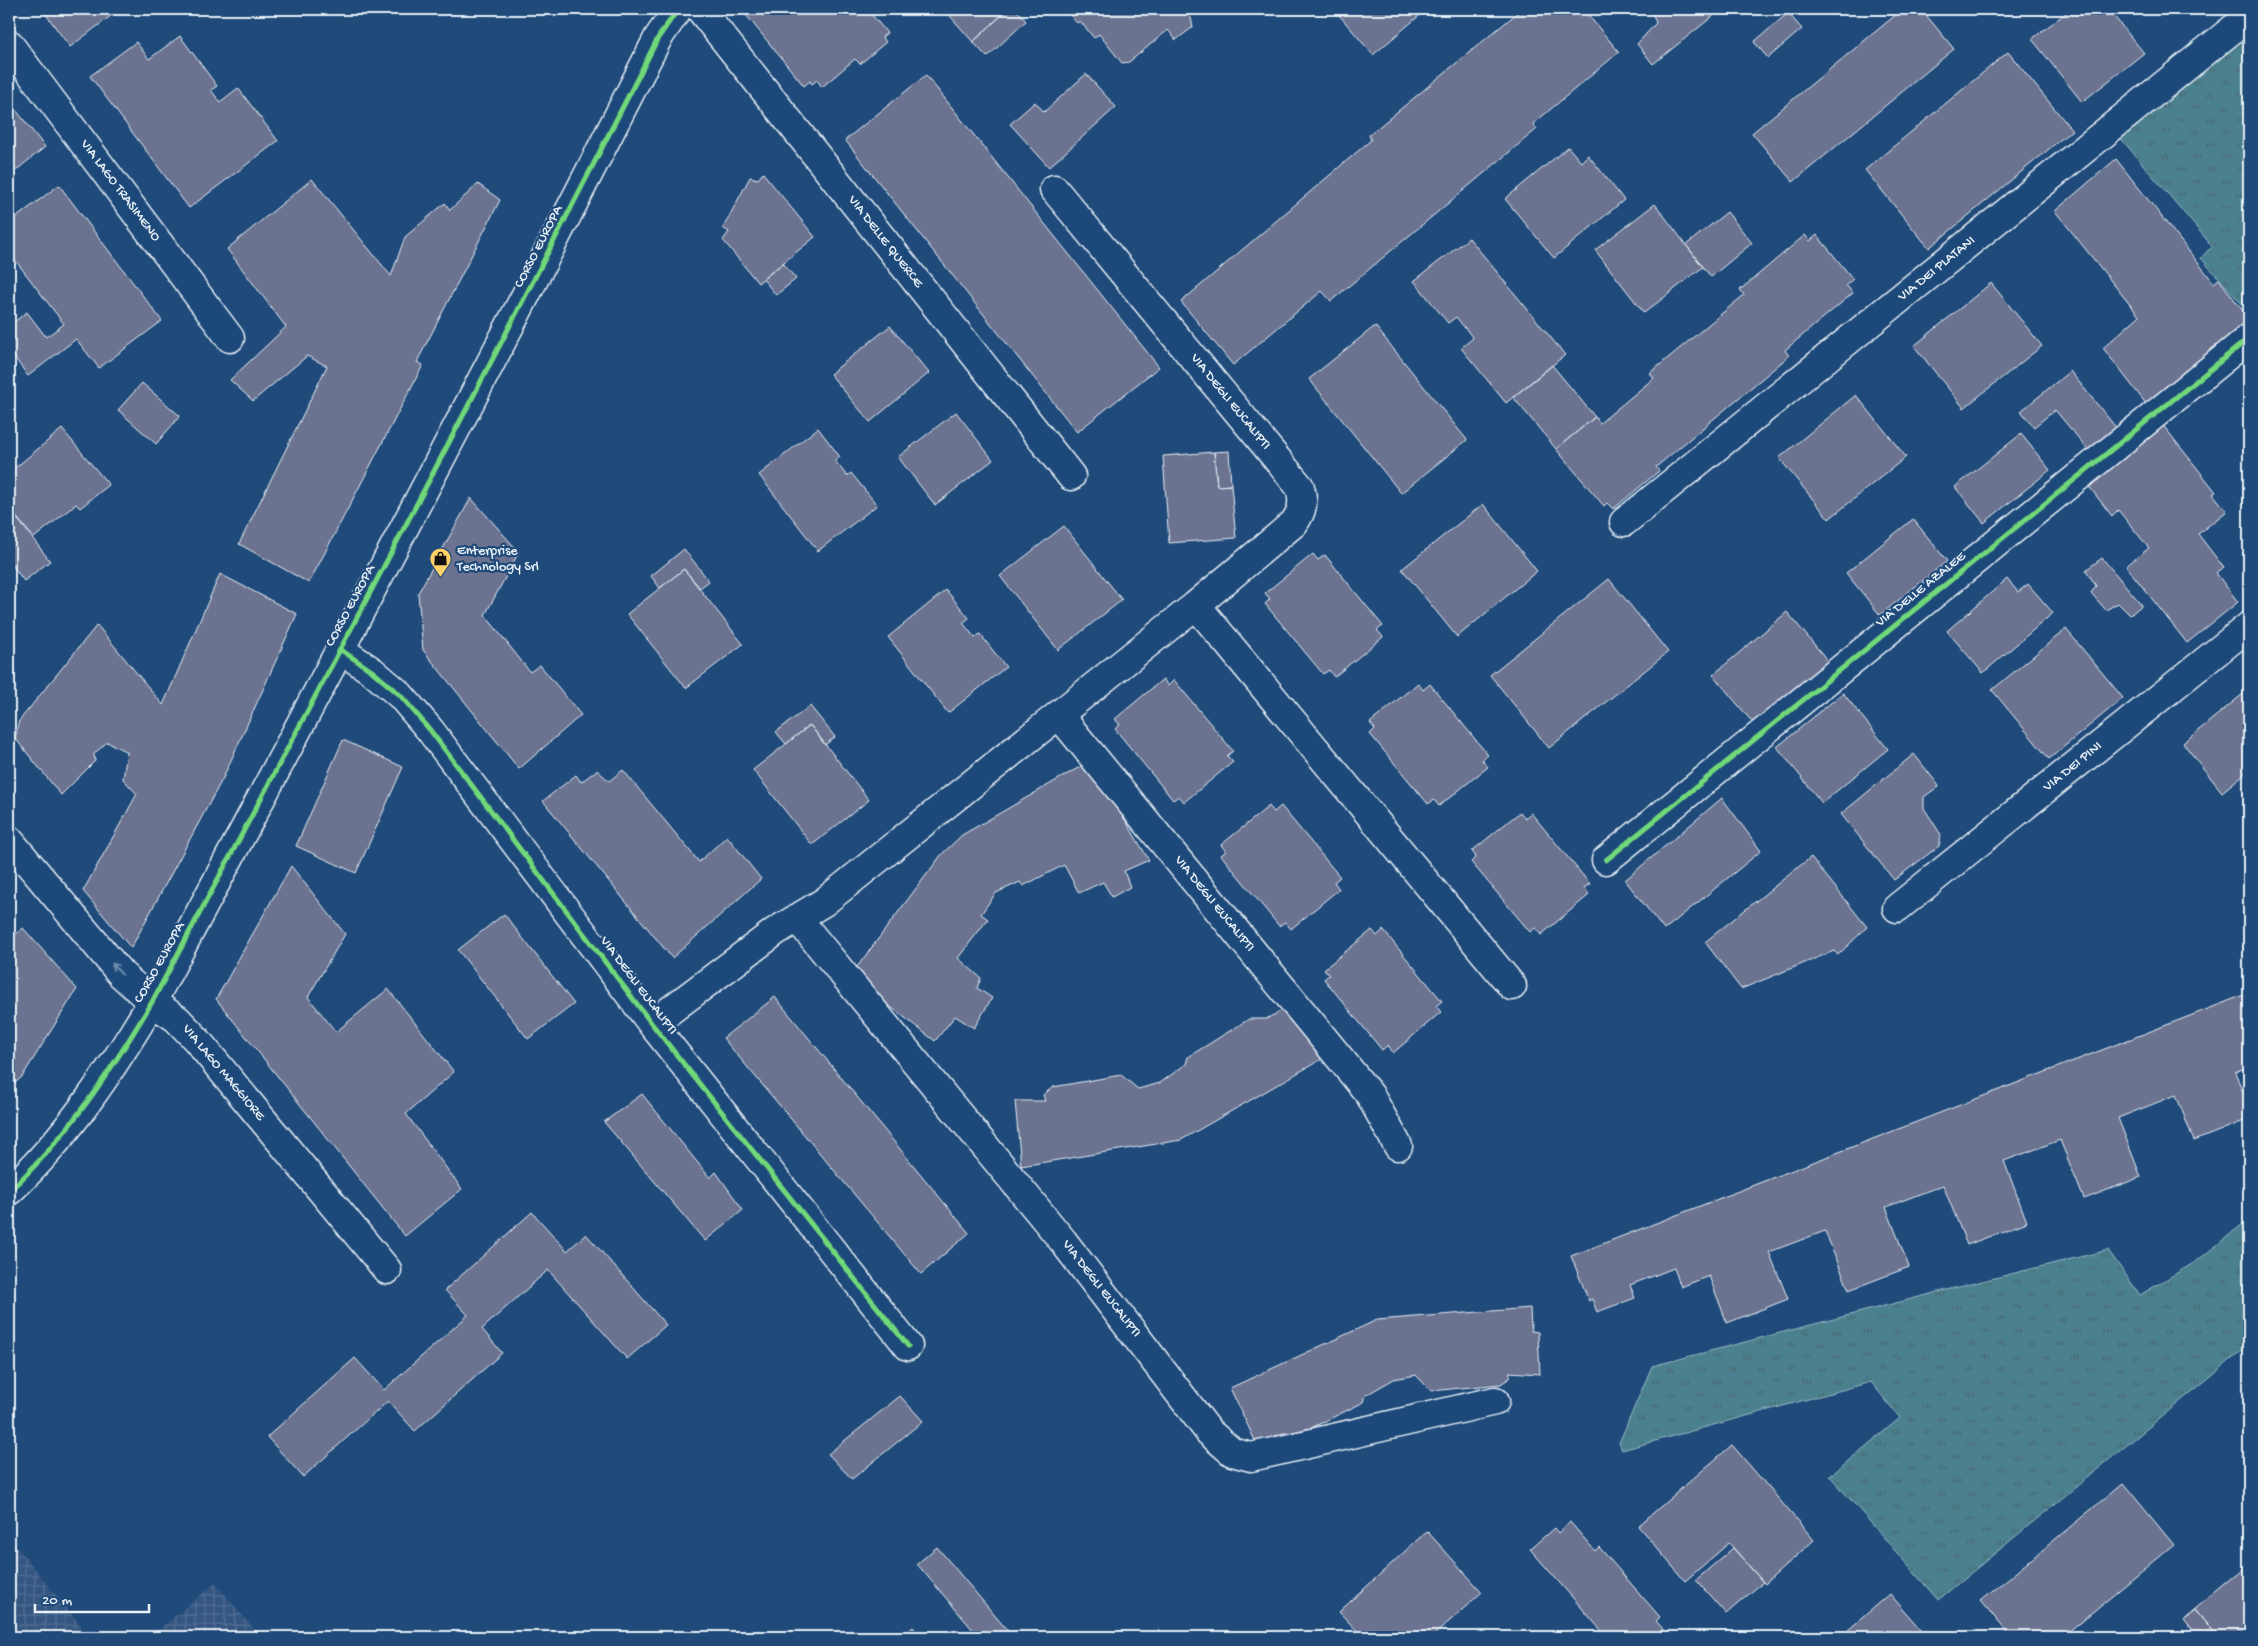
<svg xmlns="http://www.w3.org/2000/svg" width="2258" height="1646" font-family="'Gochi Hand',sans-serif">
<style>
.industrial{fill:url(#industrial-grid)}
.grass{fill:url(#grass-tufts);stroke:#9ab9c4}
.building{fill:#6c7390;stroke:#e8f1f8}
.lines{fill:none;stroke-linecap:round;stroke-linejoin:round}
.minor-casing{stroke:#e8f1f8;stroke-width:31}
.minor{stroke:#1f4a7a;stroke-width:28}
.cycleway-casing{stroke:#1f4a7a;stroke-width:8}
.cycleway{stroke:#71d979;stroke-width:5}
.oneway{stroke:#6f8dac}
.labels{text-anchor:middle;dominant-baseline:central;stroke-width:4.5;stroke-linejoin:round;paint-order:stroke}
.street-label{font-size:14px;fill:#e8f1f8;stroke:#1f4a7a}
.poi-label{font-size:14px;fill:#e8f1f8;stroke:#1f4a7a;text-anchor:start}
</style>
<defs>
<pattern id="industrial-grid" width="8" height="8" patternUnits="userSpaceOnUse" patternTransform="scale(1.25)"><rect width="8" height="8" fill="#365681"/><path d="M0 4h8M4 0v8" fill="none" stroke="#536f94"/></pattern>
<pattern id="grass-tufts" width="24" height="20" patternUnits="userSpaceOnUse" patternTransform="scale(1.25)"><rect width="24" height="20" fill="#4c818f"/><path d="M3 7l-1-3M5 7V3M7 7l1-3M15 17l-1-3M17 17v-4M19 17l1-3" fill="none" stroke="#496770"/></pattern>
</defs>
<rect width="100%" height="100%" fill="#1f4a7a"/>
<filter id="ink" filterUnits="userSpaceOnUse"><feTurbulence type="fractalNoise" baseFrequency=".02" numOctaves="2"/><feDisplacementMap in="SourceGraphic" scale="10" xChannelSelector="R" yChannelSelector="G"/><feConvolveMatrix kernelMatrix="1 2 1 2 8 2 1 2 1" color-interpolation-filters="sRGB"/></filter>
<g filter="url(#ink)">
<!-- industrial -->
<path class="industrial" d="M9,1537L90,1637H9Z
M215,1583L261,1637H150Z"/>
<!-- grass -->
<path class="grass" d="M2249,28V312L2201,258L2212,246L2118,135Z
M2249,1219V1345L1938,1600L1830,1476L1900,1418L1871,1382L1622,1450L1619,1443L1652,1366L1950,1289L2108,1250L2140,1295L2197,1261Z"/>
<!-- building -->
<path class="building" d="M42,9H120L70,47Z
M867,9L887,33L882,37L886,42L860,64L855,59L822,87L817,80L812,84L810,81L804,86L742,10Z
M944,9H1008L973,42Z
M1008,9H1016L1026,21L987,57L973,42Z
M1065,9H1186L1190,14L1193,27L1176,40L1168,30L1129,62L1122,63L1099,34L1094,38L1080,21L1077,23Z
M1334,9H1427L1373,55Z
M1522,9H1583L1619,52L1533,124L1537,129L1331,301L1322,291L1233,365L1181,302L1371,140L1369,135Z
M1651,9H1722L1653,64L1637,44L1656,23Z
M1903,9H1921L1954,49L1793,182L1752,133Z
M2071,9H2108L2144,53L2082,102L2032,39Z
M1788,13L1802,29L1768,58L1754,42Z
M180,36L217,86L211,90L220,102L238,88L278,141L189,208L90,76L136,42L149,59Z
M2008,52L2072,130L1929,248L1865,170Z
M1086,74L1116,107L1049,167L1010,124L1035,102L1044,112Z
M926,75L1159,367L1077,432L845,140Z
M9,101L45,147L9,176Z
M1568,147L1581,162L1588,155L1624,200L1554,258L1505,199Z
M2116,159L2214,283L2219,279L2249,319V322L2147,405L2103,348L2139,316L2055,211Z
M763,173L815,237L758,283L723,240L729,232L723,228L750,177L758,179Z
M312,179L391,276L405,237L445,203L450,210L478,184L500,200L417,362L423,365L309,583L239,544L327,366L307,356L253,401L230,380L286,327L227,249Z
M59,185L162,321L99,368L76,339L28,376L9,350V326L27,312L46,337L64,324L9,252V223Z
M1655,204L1703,267L1644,313L1595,250Z
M1727,212L1752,243L1711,277L1686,245Z
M1805,235L1810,241L1817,235L1853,279L1846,285L1853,293L1785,350L1789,356L1656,467L1659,471L1613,509L1607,503L1604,506L1556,449L1595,417L1600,423L1654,378L1650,373L1744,295L1740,290Z
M1469,238L1565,355L1506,403L1461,348L1473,338L1456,317L1448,323L1414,281Z
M783,263L796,279L776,295L763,279Z
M1991,283L2042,346L1964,408L1914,346Z
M890,326L929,373L870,422L830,374Z
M1375,326L1467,440L1401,493L1309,379Z
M1552,365L1595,417L1556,449L1513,397Z
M2070,371L2118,430L2090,452L2055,410L2034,427L2021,411Z
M142,383L180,416L156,444L118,410Z
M1856,395L1906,457L1829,519L1779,458Z
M956,412L993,460L935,505L898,457Z
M2162,424L2216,492L2213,494L2227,511L2198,534L2224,568L2216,573L2238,602L2187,643L2126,566L2149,548L2118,510L2112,516L2087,484Z
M818,428L840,457L835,461L847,476L851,473L877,505L818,551L759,475Z
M62,429L109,485L80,508L76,504L34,538L9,508V473Z
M2021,434L2050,470L1984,523L1955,487Z
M1229,451L1231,485L1217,486L1214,452Z
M1214,452L1217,486L1231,485L1236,538L1169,543L1163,456Z
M471,498L519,552L485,615L530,672L540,665L581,715L519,769L423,650L418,593Z
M1483,504L1537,571L1457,637L1402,569Z
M9,508L50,561L24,581L9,561Z
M1913,519L1947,561L1880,615L1846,573Z
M1064,526L1122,600L1058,650L1000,576Z
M684,549L709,581L700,588L684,569L660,588L651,576Z
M1313,554L1318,560L1325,555L1383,626L1377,630L1383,637L1334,677L1329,670L1323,674L1265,604L1270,599L1265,593Z
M2102,558L2142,605L2130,615L2118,603L2106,610L2091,593L2096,586L2086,570Z
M684,569L743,644L686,688L627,614Z
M220,574L297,614L223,778L131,948L83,891L137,794L123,779L127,752L107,742L94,754L95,761L61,795L15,738L19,721L97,625L163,705Z
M1609,579L1668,652L1549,748L1490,675Z
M2007,579L2018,592L2028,584L2053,613L1983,673L1947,631Z
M946,590L969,618L963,623L975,638L980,634L1006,667L948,713L888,637Z
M1787,612L1828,661L1754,724L1713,675Z
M2066,629L2123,698L2049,759L1992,690Z
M1163,679L1168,686L1174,680L1233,751L1227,756L1233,762L1184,802L1179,796L1173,800L1115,729L1120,725L1115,719Z
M1418,683L1423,690L1430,684L1488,755L1482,760L1488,767L1439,806L1434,800L1428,804L1370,734L1375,729L1370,723Z
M2249,689V770L2222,792L2183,743Z
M1843,693L1888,749L1822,803L1777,747Z
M810,706L835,737L825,745L810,725L786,744L776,732Z
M810,725L869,800L812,845L753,770Z
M343,740L403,767L356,873L296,846Z
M1914,754L1939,786L1924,797V808L1941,835L1939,846L1894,880L1841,814Z
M1090,761L1149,860L1124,871L1130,887L1112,897L1103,882L1079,893L1064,865L1023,886L1020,882L996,893L981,914L988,919L958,958L981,978L977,988L992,998L974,1028L955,1016L935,1041L865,987L854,971L942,854L962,835Z
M597,770L609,781L623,770L699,862L727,836L761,879L672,958L543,801L576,775L581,782Z
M1722,798L1761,851L1664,930L1625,880Z
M1269,806L1274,812L1281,806L1340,877L1334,882L1339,889L1291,929L1285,922L1279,926L1221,855L1226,851L1221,845Z
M1520,812L1525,818L1531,813L1590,884L1584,888L1589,895L1541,935L1535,928L1530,932L1471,862L1476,857L1472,851Z
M1811,857L1867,927L1838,955L1834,951L1741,989L1705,942Z
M291,866L345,934L308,997L336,1032L388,989L454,1072L406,1114L462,1189L405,1236L216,999Z
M504,914L574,1004L528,1039L458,950Z
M23,928L77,989L22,1077L9,1088V940Z
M1372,930L1377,936L1383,930L1442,1001L1436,1006L1441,1012L1393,1053L1388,1045L1382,1050L1324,979L1329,975L1324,969Z
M2249,993V1066L2235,1072L2249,1108V1119L2194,1141L2176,1095L2118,1118L2141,1177L2084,1199L2060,1140L2004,1161L2027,1222L1967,1245L1943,1185L1886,1207L1909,1267L1849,1290L1825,1231L1769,1252L1788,1299L1727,1323L1709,1276L1681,1287L1674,1268L1630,1285L1635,1298L1597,1312L1592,1299L1589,1301L1571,1256Z
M775,997L969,1233L921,1274L723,1038Z
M1283,1010L1322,1059L1181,1140L1021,1166L1015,1101H1045L1043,1095L1053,1087L1121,1075L1138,1089L1160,1083L1186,1064L1188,1057L1249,1019H1266Z
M642,1094L710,1178L716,1172L743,1210L705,1241L604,1122Z
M532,1212L567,1251L586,1234L666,1325L627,1359L548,1270L482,1329L502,1353L415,1431L388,1401L303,1477L267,1437L355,1358L384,1390L468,1315L445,1290Z
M1530,1308L1531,1331L1538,1332L1540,1374L1509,1372L1511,1377L1501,1384L1431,1391L1416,1375L1394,1379L1366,1395L1364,1402L1299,1434L1282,1433L1258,1447L1230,1388L1377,1320Z
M900,1396L923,1421L852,1479L828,1454Z
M1732,1445L1814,1540L1765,1584L1729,1543L1685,1581L1638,1526Z
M2123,1483L2174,1545L2062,1637H2011L1981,1601Z
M1570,1522L1595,1551L1599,1547L1660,1617L1656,1621L1670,1637H1607L1530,1549L1554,1528L1558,1533Z
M1427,1531L1482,1592L1432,1637H1363L1339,1612Z
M937,1547L1013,1637H979L917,1564Z
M1733,1548L1763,1582L1726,1614L1696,1580Z
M2249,1564V1637H2216L2194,1610Z
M1890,1594L1927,1637H1840Z
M2194,1610L2216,1637H2196L2182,1620Z
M913,1627L922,1637H901Z"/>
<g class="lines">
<defs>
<path id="minor" d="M700,9L1071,476
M9,44L230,338
M1624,522L2249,16
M1196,605L1512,986
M341,650L372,671L400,695L430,730L652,1024L908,1346
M1059,715L1370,1095L1398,1146
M9,840L121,974L152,1002L177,1019L196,1039L387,1270
M1606,860L2249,338
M1897,908L2249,626
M797,918L1063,1241L1209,1432L1232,1452L1251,1457L1495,1401
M652,1024L776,931L824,902L1196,605L1294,523C1303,510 1304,502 1300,487L1054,189
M9,1191C66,1139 113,1068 152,1002C324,682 493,362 658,38L678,9"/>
</defs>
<!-- minor casing -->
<use href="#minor" class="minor-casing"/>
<!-- minor -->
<use href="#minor" class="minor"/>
<defs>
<path id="cycleway" d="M341,650L372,671L400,695L430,730L652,1024L908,1346
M1606,860L2249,338
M9,1191C66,1139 113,1068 152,1002C324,682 493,362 658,38L678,9"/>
</defs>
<!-- cycleway casing -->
<use href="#cycleway" class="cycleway-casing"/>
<!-- cycleway -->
<use href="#cycleway" class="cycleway"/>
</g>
<!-- one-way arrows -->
<defs><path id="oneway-shaft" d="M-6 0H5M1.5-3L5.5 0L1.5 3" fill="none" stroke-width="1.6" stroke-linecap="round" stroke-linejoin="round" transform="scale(1.25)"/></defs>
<use class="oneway" href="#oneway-shaft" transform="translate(117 969) rotate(-131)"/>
</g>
<!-- icons -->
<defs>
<symbol id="shop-pin" viewBox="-11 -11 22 30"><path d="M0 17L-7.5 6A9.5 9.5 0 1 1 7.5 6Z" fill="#ffd166" stroke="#1f4a7a"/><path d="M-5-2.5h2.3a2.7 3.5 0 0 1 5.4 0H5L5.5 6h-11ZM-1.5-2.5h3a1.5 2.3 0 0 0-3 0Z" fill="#111"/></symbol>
</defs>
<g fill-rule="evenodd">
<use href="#shop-pin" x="428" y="546" width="25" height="34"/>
</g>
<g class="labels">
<!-- street labels -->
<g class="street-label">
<text transform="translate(120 191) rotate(53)">VIA LAGO TRASIMENO</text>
<text transform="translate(885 242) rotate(52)">VIA DELLE QUERCE</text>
<text transform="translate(539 247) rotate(-63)">CORSO EUROPA</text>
<text transform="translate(1937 269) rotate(-39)">VIA DEI PLATANI</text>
<text transform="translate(1230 402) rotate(51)">VIA DEGLI EUCALIPTI</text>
<text transform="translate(1921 590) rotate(-39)">VIA DELLE AZALEE</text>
<text transform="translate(351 606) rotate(-62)">CORSO EUROPA</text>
<text transform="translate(2073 767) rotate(-39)">VIA DEI PINI</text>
<text transform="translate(1214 904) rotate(51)">VIA DEGLI EUCALIPTI</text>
<text transform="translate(160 963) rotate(-61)">CORSO EUROPA</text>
<text transform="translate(638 986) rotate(53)">VIA DEGLI EUCALIPTI</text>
<text transform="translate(223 1073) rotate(50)">VIA LAGO MAGGIORE</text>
<text transform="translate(1101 1289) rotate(52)">VIA DEGLI EUCALIPTI</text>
</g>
<!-- poi labels -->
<g class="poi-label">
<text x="457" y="551">Enterprise<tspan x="457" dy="16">Technology Srl</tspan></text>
</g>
</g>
<!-- margin -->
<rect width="2258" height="1646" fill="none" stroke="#1f4a7a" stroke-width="30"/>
<rect x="15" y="15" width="2228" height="1616" fill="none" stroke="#e8f1f8" stroke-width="2" filter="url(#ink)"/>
<!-- scale -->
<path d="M35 1604v8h114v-8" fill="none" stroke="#e8f1f8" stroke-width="2.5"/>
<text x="42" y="1604" font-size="15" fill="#e8f1f8" stroke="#1f4a7a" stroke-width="4" paint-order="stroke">20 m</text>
</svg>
